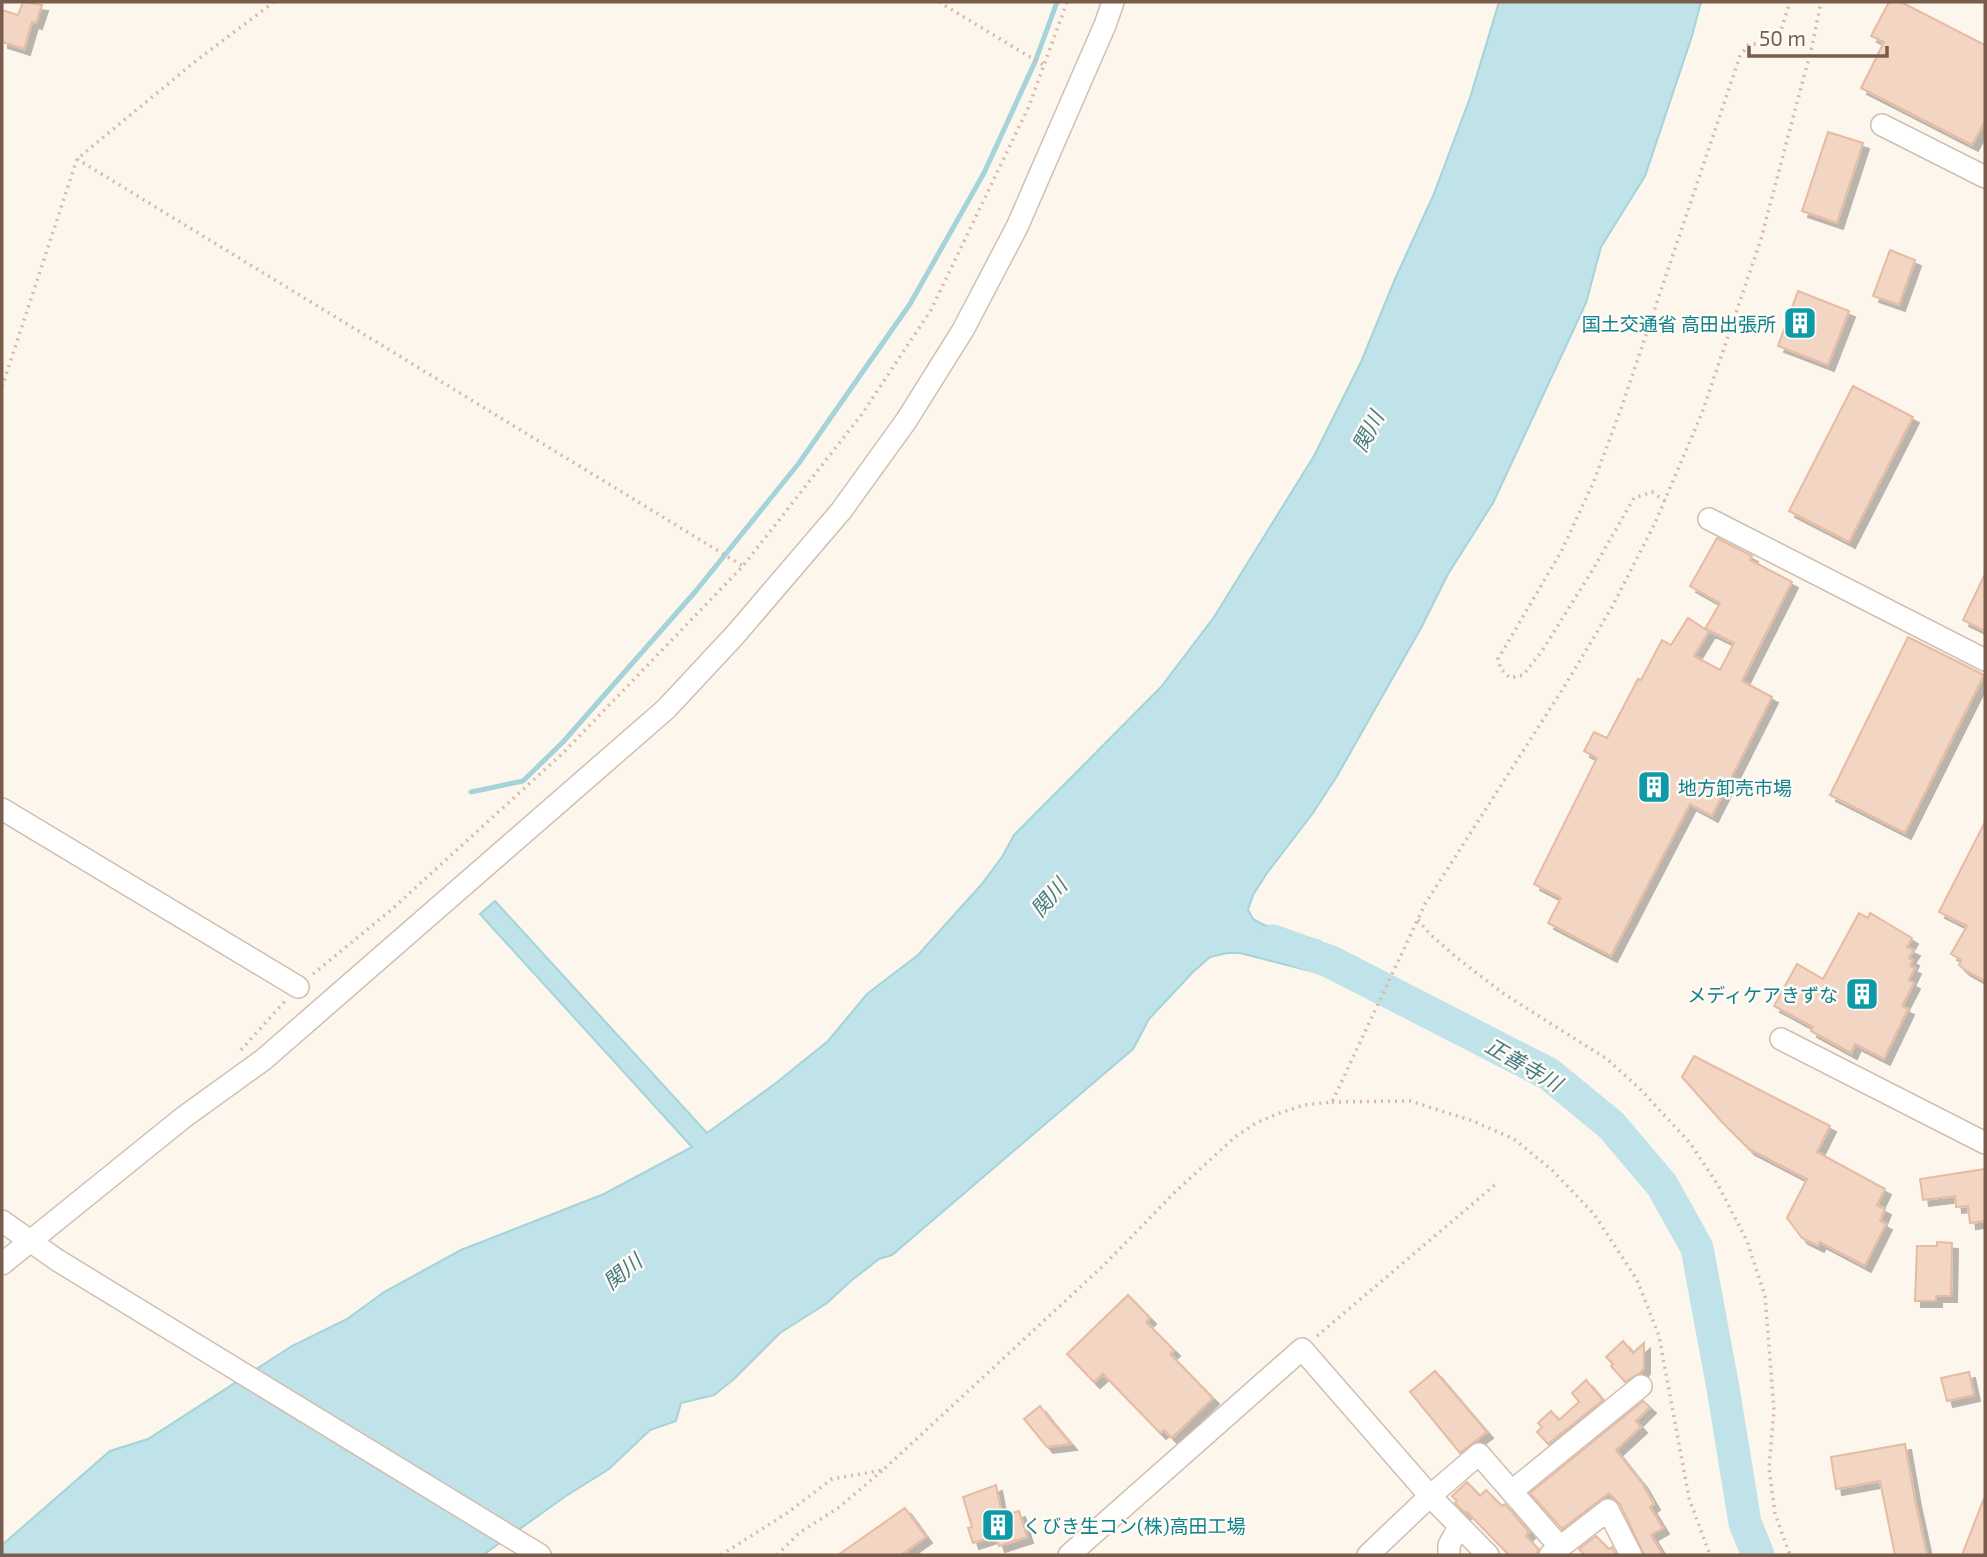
<svg xmlns="http://www.w3.org/2000/svg" width="1987" height="1557" font-family="'Exo 2','Noto Sans JP',sans-serif">
<style>
.water{fill:#bfe3e8;stroke:#a5d3da;stroke-width:2}
.lines{fill:none;stroke-linecap:round;stroke-linejoin:round}
.stream{stroke:#a5d3da;stroke-width:5}
.river{stroke:#bfe3e8;stroke-width:33}
.building{fill:#f3d5c3;stroke:#e6bba3;stroke-width:2;fill-rule:evenodd;filter:url(#shadow)}
.minor-casing{stroke:#d1beb0;stroke-width:24}
.path{stroke:#d9b8a5;stroke-width:3.5;stroke-dasharray:2 5;stroke-linecap:butt}
.minor{stroke:#fff;stroke-width:21}
.labels{text-anchor:middle;dominant-baseline:central;stroke-width:5;stroke-linejoin:round;paint-order:stroke}
.culture-label{font-size:19px;fill:#0d838f;stroke:#fffaf3;text-anchor:end}
.water-label{font-size:21px;font-style:italic;fill:#437c86;stroke:#fffaf3}
</style>
<defs>
<filter id="shadow"><feDropShadow dx="6" dy="6" stdDeviation="0" flood-color="#0004"/></filter>
</defs>
<rect width="100%" height="100%" fill="#fdf6ec"/>
<!-- water -->
<path class="water" d="M1499,2H1701L1692,36L1645,176L1601,247L1586,303L1493,503L1448,574L1421,628L1337,776L1313,813L1267,873L1253,895L1248,910L1253,919L1264,925L1320,941L1310,971L1240,953H1227L1210,957L1193,972L1149,1019L1133,1049L892,1255L879,1259L852,1280L827,1303L780,1333L734,1379L714,1395L681,1403L676,1421L650,1430L609,1469L566,1496L483,1555H2V1545L110,1451L148,1439L292,1346L347,1319L384,1292L461,1250L604,1194L692,1147L480,914L495,901L707,1133L776,1083L828,1041L867,994L918,955L981,885L1002,857L1014,835L1161,687L1214,617L1314,456L1361,362L1395,279L1433,196L1470,98Z"/>
<g class="lines">
<!-- stream -->
<path class="stream" d="M471,792L523,781L563,742L695,592L799,463L910,304L984,173L1035,62L1057,2"/>
<!-- river -->
<path class="river" d="M1273,941L1331,962L1549,1074L1611,1125L1662,1185L1697,1248L1723,1388L1745,1523L1758,1555"/>
</g>
<!-- building -->
<path class="building" d="M23,2L42,5L36,23L32,22L24,49L2,42V10L18,15Z
M1889,2H1901L1985,45V121L1972,145L1861,88L1884,42L1871,36Z
M1828,132L1863,143L1837,223L1802,211Z
M1890,250L1915,260L1899,305L1873,296Z
M1798,291L1849,311L1828,365L1778,346Z
M1853,386L1913,417L1849,542L1789,511Z
M1717,538L1752,556L1750,560L1792,582L1742,681L1772,697L1712,816L1690,804L1611,956L1548,923L1561,898L1534,884L1597,758L1584,751L1594,732L1607,738L1638,679L1641,680L1662,640L1671,645L1688,618L1705,629L1720,603L1690,586ZM1706,629L1734,643L1720,670L1694,656L1709,631Z
M1985,574V631L1963,620Z
M1908,637L1984,675L1905,833L1830,795Z
M1985,822V981L1965,970L1959,965L1961,960L1951,954L1967,926L1939,912Z
M1859,913L1868,918L1870,913L1912,938L1907,947L1914,950L1909,958L1913,960L1910,966L1915,968L1909,980L1914,983L1902,1006L1908,1009L1884,1059L1855,1044L1851,1053L1811,1031L1813,1027L1774,1006L1797,964L1823,979Z
M1694,1056L1830,1126L1817,1152L1885,1189L1877,1205L1885,1209L1880,1221L1886,1224L1865,1266L1820,1242L1818,1246L1802,1238L1787,1218L1807,1179L1749,1149L1722,1122L1682,1077Z
M1985,1169V1221L1970,1223L1968,1206L1956,1207L1955,1196L1923,1200L1920,1179Z
M1937,1242L1952,1243L1951,1296H1936V1301H1915L1917,1246H1937Z
M1128,1295L1150,1318L1146,1322L1174,1350L1170,1354L1213,1398L1172,1438L1164,1430L1160,1433L1103,1374L1094,1382L1067,1354Z
M1623,1341L1633,1353L1644,1343V1368L1640,1373L1625,1382L1611,1366L1613,1364L1606,1357Z
M1435,1371L1487,1432L1460,1453L1410,1392Z
M1969,1372L1974,1395L1947,1401L1941,1378Z
M1586,1380L1603,1400L1548,1444L1537,1432L1542,1427L1538,1423L1551,1411L1559,1420L1579,1402L1572,1393Z
M1643,1401L1650,1407L1636,1421L1641,1427L1616,1450L1642,1483L1654,1504L1650,1507L1663,1528L1651,1535L1663,1555H1644L1620,1504L1609,1493L1562,1529L1530,1493Z
M1040,1406L1050,1419L1071,1444L1047,1447L1024,1419Z
M1905,1444L1915,1500L1927,1555H1895L1880,1481L1836,1489L1831,1457Z
M1467,1482L1480,1496L1486,1490L1502,1506L1505,1504L1529,1532L1526,1536L1538,1549L1537,1555H1509L1467,1512L1465,1513L1455,1503L1457,1501L1452,1496Z
M996,1485L1002,1516L1019,1511L1027,1537L999,1546L995,1536L973,1543L968,1528L972,1527L963,1497Z
M1984,1498L1985,1555H1962Z
M905,1508L926,1537L901,1555H838Z
M1596,1536L1609,1549L1612,1547L1616,1555H1584L1579,1549Z"/>
<g class="lines">
<defs>
<path id="minor" d="M1882,125L1985,177
M1709,519L1985,660
M2,809L298,987
M1781,1039L1985,1143
M2,1221L57,1260L540,1555
M2,1264L184,1117L263,1060L666,709L735,635L841,511L906,421L963,330L1017,227L1105,25L1113,2
M1512,1491L1641,1386
M1069,1555L1302,1349L1430,1496L1488,1555
M1368,1555L1430,1496L1479,1454L1560,1547
M1449,1555V1545L1459,1527
M1550,1555L1608,1510L1631,1555"/>
</defs>
<!-- minor casing -->
<use href="#minor" class="minor-casing"/>
<!-- path -->
<path class="path" d="M939,2L1045,66
M77,159L743,566
M2,387L77,159L197,60L274,2
M1665,501L1652,492L1634,498L1592,571L1542,651L1523,675L1510,678L1501,669L1498,659L1561,552L1594,481L1622,406L1740,56L1749,44H1767L1780,33L1790,2
M1418,920L1431,935L1456,957L1504,994L1607,1059L1641,1090L1690,1143L1718,1185L1747,1241L1765,1296L1774,1410L1769,1468L1775,1514L1790,1555
M313,974L391,910L564,752L743,566L862,414L931,310L1029,106L1067,2
M241,1050L285,1001
M1332,1102L1410,1101L1473,1121L1514,1139L1552,1170L1594,1214L1637,1280L1659,1336L1689,1498L1710,1555
M1317,1336L1496,1184
M721,1555L787,1513L832,1479L883,1470L1104,1265L1174,1193L1235,1137L1256,1123L1277,1114L1304,1105L1332,1102L1425,904L1564,687L1612,607L1655,523L1702,413L1761,239L1812,46L1821,2
M777,1555L799,1533L838,1508L882,1471"/>
<!-- minor -->
<use href="#minor" class="minor"/>
</g>
<!-- icons -->
<defs>
<symbol id="building-square" viewBox="-11 -11 22 22"><rect x="-9" y="-9" width="18" height="18" rx="4" fill="#0f9aa8" stroke="#fffaf3"/><path d="M-4-6H4V6H1V3H-1V6H-4ZM-2.5-4.3h1.7v1.8h-1.7ZM.8-4.3h1.7v1.8H.8ZM-2.5-1h1.7V.8h-1.7ZM.8-1h1.7V.8H.8Z" fill="#fff"/></symbol>
</defs>
<g fill-rule="evenodd">
<use href="#building-square" x="1781" y="304" width="38" height="38"/>
<use href="#building-square" x="1635" y="768" width="38" height="38"/>
<use href="#building-square" x="1843" y="975" width="38" height="38"/>
<use href="#building-square" x="979" y="1506" width="38" height="38"/>
</g>
<g class="labels">
<!-- culture labels -->
<g class="culture-label">
<text x="1776" y="323">国土交通省 高田出張所</text>
<text x="1678" y="787" text-anchor="start">地方卸売市場</text>
<text x="1838" y="994">メディケアきずな</text>
<text x="1023" y="1525" text-anchor="start">くびき生コン(株)高田工場</text>
</g>
<!-- water labels -->
<g class="water-label">
<text transform="translate(1367 431) rotate(-62)">関川</text>
<text transform="translate(1048 897) rotate(-49)">関川</text>
<text transform="translate(1524 1064) rotate(30)">正善寺川</text>
<text transform="translate(622 1271) rotate(-39)">関川</text>
</g>
</g>
<!-- border -->
<rect width="1987" height="1557" fill="none" stroke="#7a5c4d" stroke-width="7"/>
<!-- scale -->
<path d="M1749 46v10h138v-10" fill="none" stroke="#7a5c4d" stroke-width="3.5"/>
<text x="1759" y="46" font-size="21" fill="#7a5c4d" stroke="#fffaf3" stroke-width="5" paint-order="stroke">50 m</text>
</svg>
